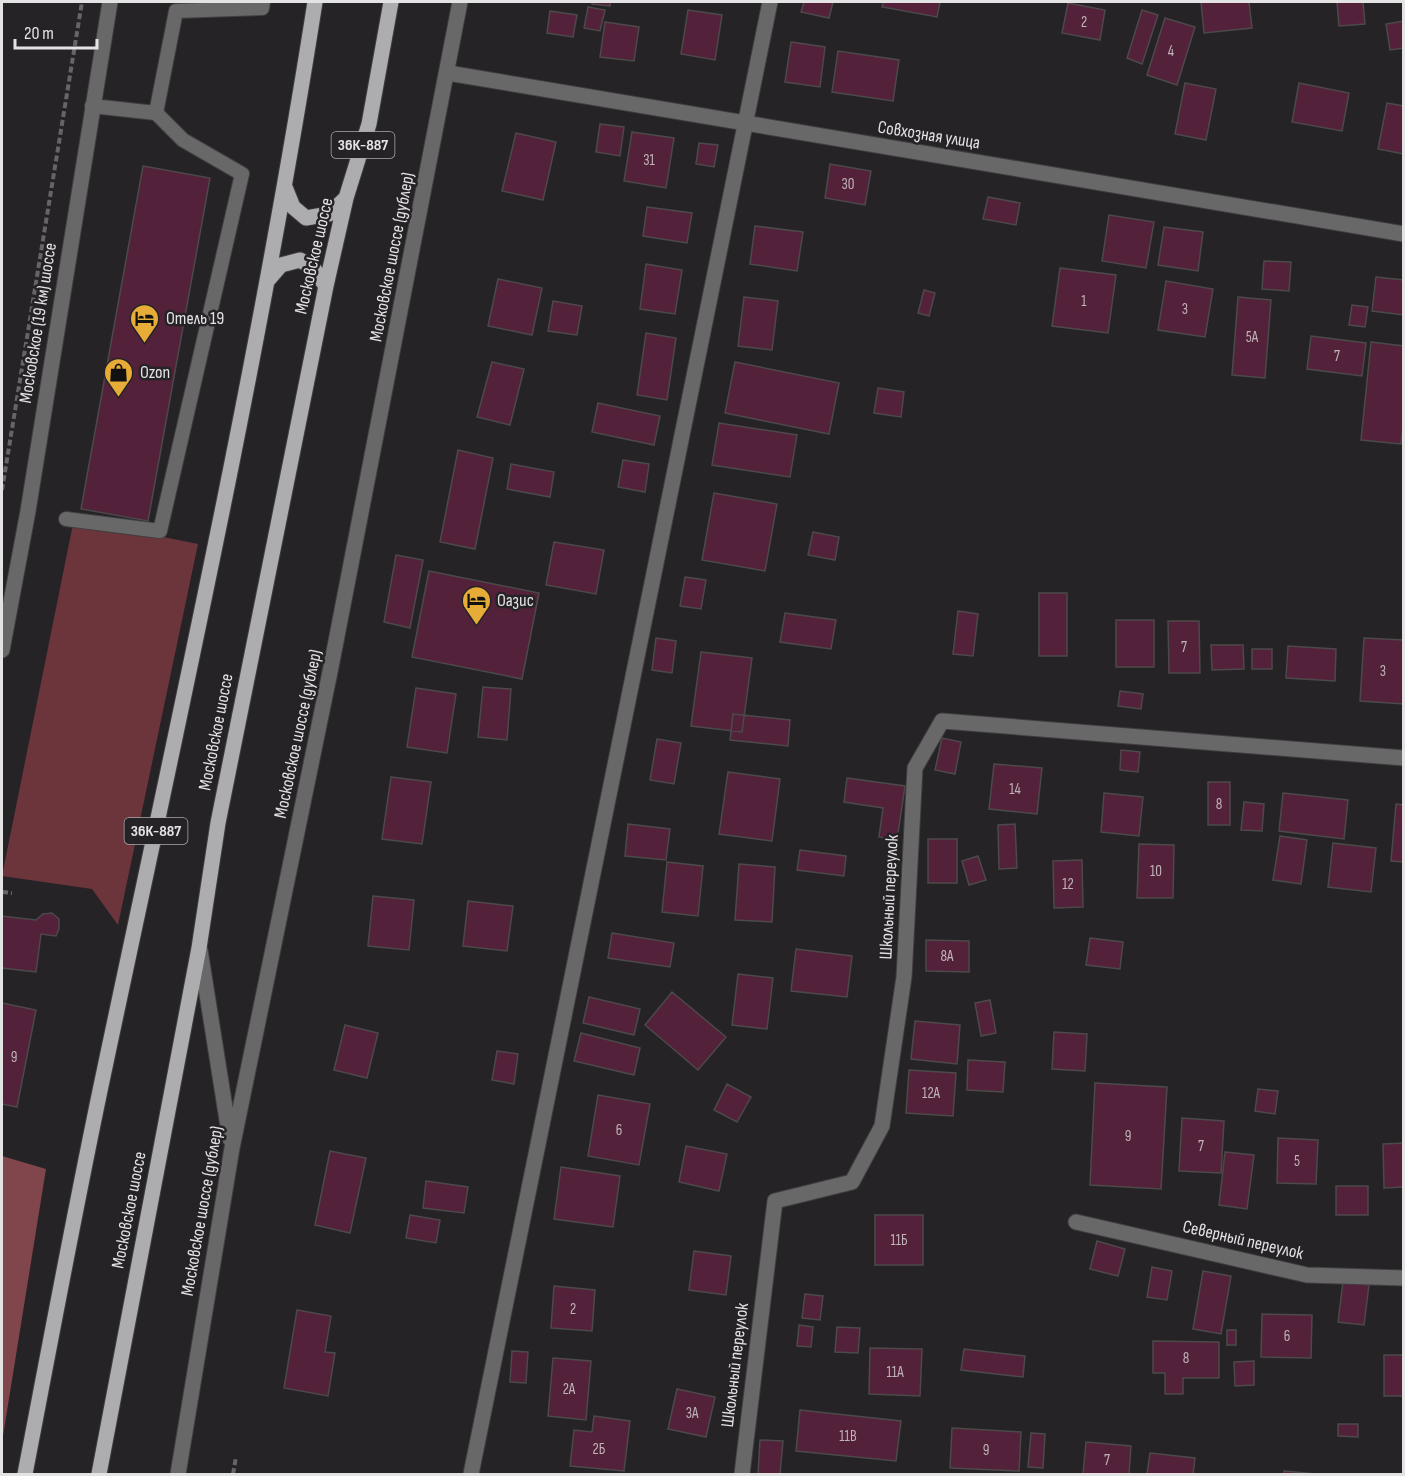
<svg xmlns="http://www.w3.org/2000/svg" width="1405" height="1476" font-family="'Sofia Sans Condensed',sans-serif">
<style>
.green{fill:#6c353c}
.forest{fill:#80464c}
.building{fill:#53223a;stroke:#4c494a;stroke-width:1.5}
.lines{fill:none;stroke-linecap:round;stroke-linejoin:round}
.lane-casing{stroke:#413e41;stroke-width:16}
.street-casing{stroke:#413e41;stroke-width:17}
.primary-casing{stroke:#413e41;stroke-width:17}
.path{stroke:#666466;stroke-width:4;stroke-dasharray:6 3;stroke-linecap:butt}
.lane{stroke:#686869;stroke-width:14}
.street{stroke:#686869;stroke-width:15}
.primary{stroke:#adacaf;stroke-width:15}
.labels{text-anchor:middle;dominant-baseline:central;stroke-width:5;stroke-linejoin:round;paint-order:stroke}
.number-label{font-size:15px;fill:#c0b3ba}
.shield{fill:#262326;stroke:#aba9ab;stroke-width:1.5}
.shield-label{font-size:16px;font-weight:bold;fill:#e4e3e4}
.street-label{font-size:18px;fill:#e4e3e4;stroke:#262326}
.poi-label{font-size:18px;fill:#e4e3e4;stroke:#262326;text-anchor:start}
</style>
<rect width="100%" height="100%" fill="#262326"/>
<!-- green -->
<path class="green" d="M74,519L198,544L118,925L92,889L2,876Z"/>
<!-- forest -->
<path class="forest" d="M2,1156L46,1169L2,1442Z"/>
<!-- building -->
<path class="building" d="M592,2H610V6L592,4Z
M804,2H833L829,18L801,12Z
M883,2H940L937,17L882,7Z
M1201,2H1249L1252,28L1204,33Z
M1337,2H1363L1365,24L1339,26Z
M1068,3L1105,10L1100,40L1062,33Z
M588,7L605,10L600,31L584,28Z
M688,10L722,15L715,60L681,54Z
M1142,10L1158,15L1142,64L1127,58Z
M550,11L577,15L573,37L547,33Z
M1165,18L1195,27L1177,85L1147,75Z
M1404,21V48L1390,50L1386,24Z
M605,22L639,27L634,61L600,57Z
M791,42L825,47L820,87L785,82Z
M838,51L899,60L893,101L832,92Z
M1185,83L1216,89L1206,140L1175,134Z
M1299,83L1349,93L1342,131L1292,122Z
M1387,103L1404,106V154L1378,149Z
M600,124L624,127L620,156L596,152Z
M632,132L674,138L666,188L624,181Z
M516,133L556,142L543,200L502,191Z
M699,143L718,145L714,167L696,164Z
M830,164L871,171L865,205L825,198Z
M143,166L210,178L148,521L81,509Z
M988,197L1020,203L1016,225L983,219Z
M647,207L692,213L687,243L643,236Z
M1109,215L1154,222L1146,268L1102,261Z
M755,226L803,232L797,271L750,264Z
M1164,227L1203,232L1198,271L1158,265Z
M1264,261L1291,262L1289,291L1262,289Z
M646,264L682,270L675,314L640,309Z
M1060,268L1116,275L1108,333L1052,326Z
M1376,277L1404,280V315L1372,311Z
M498,279L542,288L532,335L488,326Z
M1166,281L1213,289L1205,337L1158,330Z
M924,290L935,293L929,316L918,313Z
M744,297L778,301L772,350L738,346Z
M1238,297L1271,300L1265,378L1232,375Z
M553,301L582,306L577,335L548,331Z
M1352,305L1368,307L1365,327L1349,325Z
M646,333L676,338L667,400L637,395Z
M1311,336L1366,343L1362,376L1307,369Z
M1371,342L1404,346V417L1401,444L1361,440Z
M492,362L524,369L510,425L477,417Z
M735,362L839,383L829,434L725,413Z
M878,388L904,392L901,417L874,413Z
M598,403L660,416L654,445L592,432Z
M719,423L797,435L790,477L712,465Z
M458,450L493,458L475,549L440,542Z
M623,460L649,464L645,492L618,487Z
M511,464L554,472L550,497L507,489Z
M714,493L777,504L765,571L702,560Z
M813,532L839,537L835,560L808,555Z
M554,542L604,550L596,594L546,585Z
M396,555L423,560L410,628L384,622Z
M429,571L539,593L522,679L412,657Z
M685,577L706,580L701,609L680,606Z
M1039,593H1067V656H1039Z
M958,611L978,614L973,656L953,654Z
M785,613L836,620L831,649L780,642Z
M1116,620H1154V667H1116Z
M1168,621H1199L1200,673H1169Z
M656,638L676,641L672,673L652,670Z
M1364,638L1404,640V704L1360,701Z
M1211,645H1243L1244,669L1212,670Z
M1288,646L1336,649L1335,681L1286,678Z
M1252,649H1272V669H1252Z
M701,652L752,658L742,732L691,726Z
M483,687L511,689L507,740L478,737Z
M416,688L456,694L447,753L407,747Z
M1120,691L1143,694L1141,709L1118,706Z
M733,714L790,720L788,746L730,740Z
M942,738L961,742L955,774L935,770Z
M657,739L681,743L674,784L650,780Z
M1121,750L1140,752L1138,772L1120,770Z
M994,764L1042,768L1037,814L989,809Z
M728,772L780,779L772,841L719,834Z
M391,777L431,782L422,844L382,839Z
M847,778L905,786L897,840L879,837L883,808L844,802Z
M1208,782H1230V825H1208Z
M1104,793L1143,797L1139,836L1101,832Z
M1283,793L1348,800L1344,839L1279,831Z
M1244,802L1264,804L1262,831L1241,830Z
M1396,804L1404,805V862L1391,861Z
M628,824L670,829L666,860L625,856Z
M1015,824L1017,868L999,869L998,825Z
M1280,836L1307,840L1301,884L1273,880Z
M928,839H957V883H928Z
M1333,843L1376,848L1371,892L1328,887Z
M1139,844L1174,845L1173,898H1137Z
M800,850L846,856L844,876L797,870Z
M978,856L986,880L969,885L962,861Z
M1082,860L1083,907L1054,908L1053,861Z
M667,862L703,866L698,916L662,912Z
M739,864L775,867L772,922L735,920Z
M373,896L414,900L409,950L368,946Z
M468,901L513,906L507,951L463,946Z
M52,913L59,919V929L56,936L41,934L36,972L2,968V916L36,920L43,914Z
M612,933L674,943L670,967L608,958Z
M1090,938L1123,942L1120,969L1086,965Z
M926,940L969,941V972L926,971Z
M796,949L852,956L847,997L791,991Z
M738,974L773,978L767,1029L732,1025Z
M672,992L726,1037L698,1070L645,1025Z
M589,997L640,1009L634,1035L583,1023Z
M990,1000L996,1033L981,1036L975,1003Z
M2,1003L36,1010L17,1107L2,1104Z
M915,1021L960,1025L957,1064L911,1059Z
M345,1025L378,1033L367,1078L334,1070Z
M1054,1032L1087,1034L1085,1071L1052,1069Z
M581,1033L640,1048L634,1075L574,1061Z
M497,1051L518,1054L514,1084L492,1080Z
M968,1060L1005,1062L1003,1092L967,1090Z
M909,1070L956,1073L953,1116L906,1113Z
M1095,1083L1167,1087L1161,1189L1090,1185Z
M727,1084L751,1097L737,1122L714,1110Z
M1258,1089L1278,1091L1275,1114L1255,1111Z
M598,1095L650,1104L639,1165L588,1156Z
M1182,1118L1224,1121L1221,1173L1179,1171Z
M1278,1138L1318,1140L1316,1184L1277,1183Z
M1404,1143V1187L1384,1188L1383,1144Z
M686,1146L727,1154L719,1191L679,1182Z
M330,1151L366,1158L350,1233L315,1225Z
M1225,1152L1254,1155L1247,1209L1219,1205Z
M561,1167L620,1176L613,1227L554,1219Z
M426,1181L468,1187L464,1213L423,1208Z
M1336,1186H1368V1215H1336Z
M410,1215L440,1220L436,1243L406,1238Z
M875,1215H923V1265H875Z
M1097,1241L1125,1249L1118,1276L1090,1269Z
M694,1251L731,1256L726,1295L689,1290Z
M1152,1267L1172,1271L1167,1300L1147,1297Z
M1203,1271L1231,1276L1221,1334L1193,1329Z
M1343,1282L1369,1285L1364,1325L1338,1322Z
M554,1286L595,1290L592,1331L551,1328Z
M805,1294L823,1296L820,1320L802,1318Z
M297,1310L331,1316L325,1352L335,1353L328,1396L284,1388Z
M1262,1314L1312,1315L1311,1358L1261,1357Z
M799,1325L813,1327L811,1347L797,1346Z
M837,1327L860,1328L858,1353L835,1352Z
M1227,1330H1236V1345H1227Z
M1153,1341L1219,1342V1378H1183V1394H1165V1373H1153Z
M870,1348L922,1349L920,1396L869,1394Z
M964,1349L1025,1356L1023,1377L961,1370Z
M512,1351L528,1352L526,1383L510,1382Z
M1384,1355H1404V1396H1384Z
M553,1358L591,1361L586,1420L548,1416Z
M1254,1361V1385L1235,1386L1234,1362Z
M677,1389L715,1397L706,1437L668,1429Z
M800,1410L901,1421L896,1461L796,1451Z
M594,1416L630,1421L624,1471L570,1466L574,1430L592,1432Z
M1338,1424H1358V1437L1338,1436Z
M952,1428L1021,1432L1019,1471L950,1468Z
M1031,1433L1045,1434L1043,1468L1028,1467Z
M760,1440L783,1441L780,1474H758Z
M1086,1442L1131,1446L1129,1474H1083Z
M1150,1453L1195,1458L1193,1474H1147Z
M1284,1471L1316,1474H1284Z"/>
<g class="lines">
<defs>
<path id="lane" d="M92,106L156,113
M66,519L160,531L242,174L183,140L156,113L176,11L262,8L263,2"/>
<path id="street" d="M448,73L1404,234
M2,650L28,511L110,2
M200,950L230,1139
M1076,1222L1307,1275L1404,1278
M178,1474L232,1148L331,667L460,2
M471,1474L770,2
M742,1474L775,1201L852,1182L882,1126L904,977L915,768L942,721L1404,758"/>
<path id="primary" d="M285,187L293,207L306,218L329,214L346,198
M268,280L281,265L300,260L313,268L326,286
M25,1474C51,1339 76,1203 105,1067C180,713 259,360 315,2
M99,1474L199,948L218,823L326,286L346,198L369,124L391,2"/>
</defs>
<!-- lane casing -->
<use href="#lane" class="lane-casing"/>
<!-- street casing -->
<use href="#street" class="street-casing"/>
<!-- primary casing -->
<use href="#primary" class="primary-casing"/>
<!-- path -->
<path class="path" d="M2,490L82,2
M2,892L12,893
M233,1474L236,1457"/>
<!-- lane -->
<use href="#lane" class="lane"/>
<!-- street -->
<use href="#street" class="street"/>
<!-- primary -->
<use href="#primary" class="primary"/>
</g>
<!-- icons -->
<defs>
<symbol id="hotel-pin" viewBox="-11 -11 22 30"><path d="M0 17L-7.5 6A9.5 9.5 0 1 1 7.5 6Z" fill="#e7ac37" stroke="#262326"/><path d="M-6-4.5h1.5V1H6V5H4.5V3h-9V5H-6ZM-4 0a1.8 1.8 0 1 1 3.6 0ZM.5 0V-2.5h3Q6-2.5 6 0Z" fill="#111"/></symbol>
<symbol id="shop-pin" viewBox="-11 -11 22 30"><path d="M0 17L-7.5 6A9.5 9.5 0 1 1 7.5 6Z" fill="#e7ac37" stroke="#262326"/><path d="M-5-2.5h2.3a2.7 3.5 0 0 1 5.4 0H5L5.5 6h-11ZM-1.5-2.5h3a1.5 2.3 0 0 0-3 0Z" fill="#111"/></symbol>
</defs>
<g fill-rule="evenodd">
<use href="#hotel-pin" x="128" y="302" width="33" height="45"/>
<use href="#shop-pin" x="102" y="356" width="33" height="45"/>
<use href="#hotel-pin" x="460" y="584" width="33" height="45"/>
</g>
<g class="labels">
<!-- number labels -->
<g class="number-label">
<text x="1084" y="22">2</text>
<text x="1171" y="51">4</text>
<text x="649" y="160">31</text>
<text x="848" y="184">30</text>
<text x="1084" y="301">1</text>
<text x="1185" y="309">3</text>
<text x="1252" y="337">5А</text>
<text x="1337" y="356">7</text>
<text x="1184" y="647">7</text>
<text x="1383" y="671">3</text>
<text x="1015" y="789">14</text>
<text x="1219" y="804">8</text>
<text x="1156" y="871">10</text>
<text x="1068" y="884">12</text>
<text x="947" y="956">8А</text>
<text x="14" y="1057">9</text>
<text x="931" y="1093">12А</text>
<text x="619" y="1130">6</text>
<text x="1128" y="1136">9</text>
<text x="1201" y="1146">7</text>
<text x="1297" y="1161">5</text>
<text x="899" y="1240">11Б</text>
<text x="573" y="1309">2</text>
<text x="1287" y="1336">6</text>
<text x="1186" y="1358">8</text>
<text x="895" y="1372">11А</text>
<text x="569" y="1389">2А</text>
<text x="692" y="1413">3А</text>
<text x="848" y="1436">11В</text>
<text x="599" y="1449">2Б</text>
<text x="986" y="1450">9</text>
<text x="1107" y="1460">7</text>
</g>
<!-- shield labels -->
<g class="shield">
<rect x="331.5" y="132" width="63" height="26" rx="4.5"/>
<rect x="124.5" y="818" width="63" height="26" rx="4.5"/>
</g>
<g class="shield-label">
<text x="363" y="145">36К-887</text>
<text x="156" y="831">36К-887</text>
</g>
<!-- street labels -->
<g class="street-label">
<text transform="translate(929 135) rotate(9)">Совхозная улица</text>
<text transform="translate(314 256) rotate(-77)">Московское шоссе</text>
<text transform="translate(392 257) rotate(-79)">Московское шоссе (дублер)</text>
<text transform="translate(38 323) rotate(-81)">Московское (19 км) шоссе</text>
<text transform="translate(216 732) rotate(-79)">Московское шоссе</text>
<text transform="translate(298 734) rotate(-78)">Московское шоссе (дублер)</text>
<text transform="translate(889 897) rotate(-87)">Школьный переулок</text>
<text transform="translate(129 1210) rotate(-79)">Московское шоссе</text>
<text transform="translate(202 1211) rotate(-80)">Московское шоссе (дублер)</text>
<text transform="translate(1243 1240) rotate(13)">Северный переулок</text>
<text transform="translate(735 1365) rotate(-83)">Школьный переулок</text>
</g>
<!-- poi labels -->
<g class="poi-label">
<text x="166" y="318">Отель 19</text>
<text x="140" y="372">Ozon</text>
<text x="497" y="600">Оазис</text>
</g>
</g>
<!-- border -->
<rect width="1405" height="1476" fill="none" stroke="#e4e3e4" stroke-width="6"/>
<!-- scale -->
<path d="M15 39v9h82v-9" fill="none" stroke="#e4e3e4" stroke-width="3"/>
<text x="24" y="39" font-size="18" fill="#e4e3e4" stroke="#262326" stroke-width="4.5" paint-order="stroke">20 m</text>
</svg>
